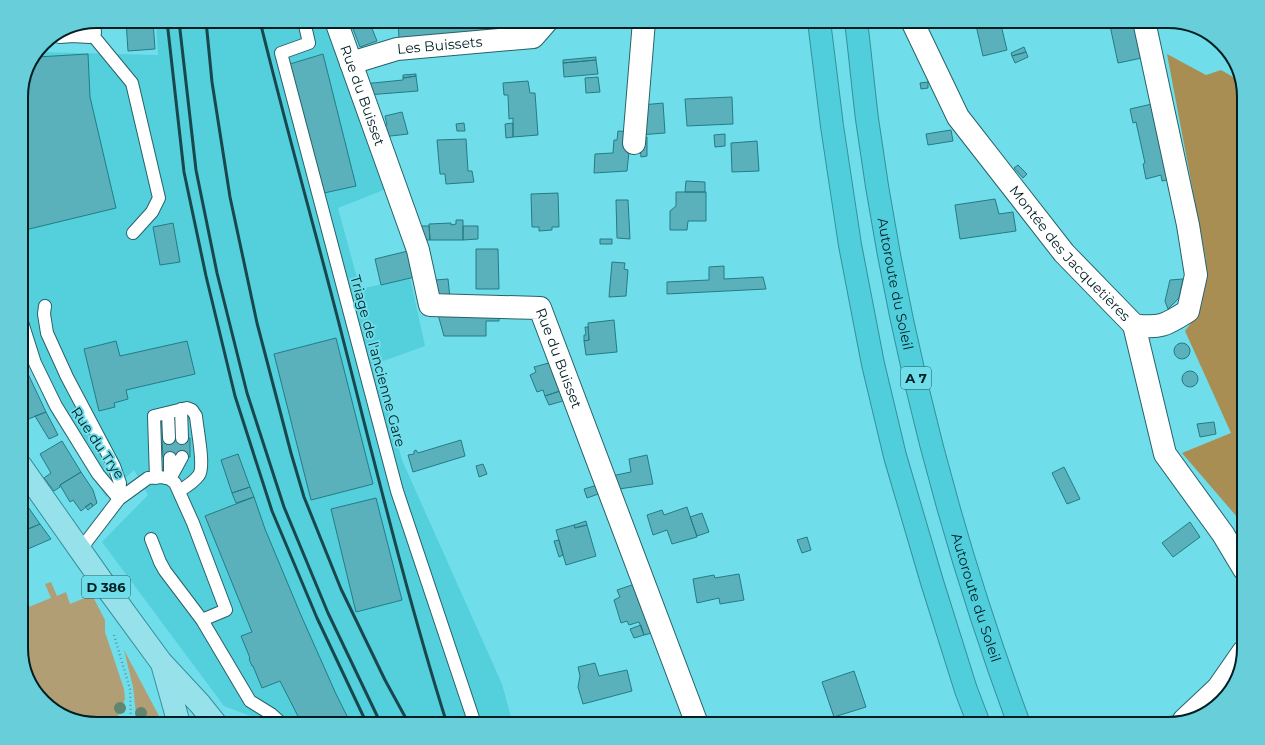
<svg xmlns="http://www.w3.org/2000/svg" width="1265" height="745" font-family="Montserrat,sans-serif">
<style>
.built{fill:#54cfdc}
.green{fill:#b29e74}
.forest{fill:#a98e53}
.building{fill:#5bb1bb;stroke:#237c85}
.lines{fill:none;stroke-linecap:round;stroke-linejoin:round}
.service-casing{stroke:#276269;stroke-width:14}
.minor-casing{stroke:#276269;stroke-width:24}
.primary-casing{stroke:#35919b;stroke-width:24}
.motorway-casing{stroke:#35919b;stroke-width:24}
.path{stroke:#4b9ea9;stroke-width:2.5;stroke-dasharray:1 3;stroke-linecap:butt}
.service{stroke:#fff;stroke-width:12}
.minor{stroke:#fff;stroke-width:22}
.primary{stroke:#97e2ea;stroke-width:22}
.motorway{stroke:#51cedc;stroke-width:22}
.rail{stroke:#18474d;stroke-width:3}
.tree{fill:#608670}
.labels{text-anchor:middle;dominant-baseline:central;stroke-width:4;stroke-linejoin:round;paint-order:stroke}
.shield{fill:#70ddea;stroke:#22585f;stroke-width:1}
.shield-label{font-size:13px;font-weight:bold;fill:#001f23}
.street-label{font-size:14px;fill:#001f23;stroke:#70ddea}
.rim{fill:none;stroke:#001f23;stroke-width:2}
</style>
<rect width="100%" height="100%" fill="#70ddea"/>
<!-- built -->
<path class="built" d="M156,21H328L340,66L386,189L338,208L360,289L410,278L425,346L375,364L402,460L502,684L513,724H264L258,719L224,706L102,542L148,495L134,470L106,497L48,408L24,349L21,338V92L39,52L158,55Z"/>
<!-- green -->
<path class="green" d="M51,582L57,596L66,592L70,604L92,595L105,620V632L124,689L125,699L115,724H97L59,714L31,686L21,653V610L51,598L45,584Z
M124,650L159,716L143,718L136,714L133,687Z"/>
<!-- forest -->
<path class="forest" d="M1167,54L1206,75L1221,70L1240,81L1244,92V525L1182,453L1231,433L1185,331L1197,315L1206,260Z"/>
<!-- building -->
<path class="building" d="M126,21H153L155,49L128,51Z
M350,21H369L377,41L360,47Z
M398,21H510L511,29L399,38Z
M975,21H1000L1007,50L983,56Z
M1109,21H1133L1142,58L1118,63Z
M1024,47L1026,52L1012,56L1011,53Z
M1026,52L1028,57L1015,63L1012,56Z
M88,54L90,97L116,208L21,231V92L37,57Z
M323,54L356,186L324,193L290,64Z
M596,57V60L563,63V60Z
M596,60L598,74L564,77L563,63Z
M416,74V76L403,78V75Z
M416,76L418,91L367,95L363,84L403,80V78Z
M598,77L600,92L586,93L585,78Z
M528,81L530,93H535L538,135L513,137V118L509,119L508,95H504L503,83Z
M928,82V88L921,89L920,83Z
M732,97L733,124L687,126L685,99Z
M663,103L665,133L639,135L642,105Z
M1152,104L1168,180L1162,181L1161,175L1146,179L1143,164L1145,163L1136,122L1133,123L1130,109Z
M402,112L408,134L382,137L379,127L387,125L385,116Z
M464,123L465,131H457L456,124Z
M513,123V137L506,138L505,124Z
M951,130L953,141L928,145L926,134Z
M618,131L631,132L627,171L594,173L595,154L613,153L614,140H617Z
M725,134V146L715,147L714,135Z
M639,137H647V156L641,157Z
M466,139L468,171H472L474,182L446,184L445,174H440L437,140Z
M757,141L759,171L732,172L731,143Z
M1018,165L1027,174L1023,178L1014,168Z
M686,181L705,182V192H685Z
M676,192H706V221H688L687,230H670V211L676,206Z
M558,193L559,227H552V230L539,231V227H532L531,194Z
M995,199L999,214L1013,212L1016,231L960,239L955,205Z
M616,200H628L630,239L617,238Z
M456,220H463V240H430L429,224L451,223V225L456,224Z
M173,223L180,262L160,265L153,227Z
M414,226H429L430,240H419Z
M463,226H478V239L463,240Z
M600,239H612V244H600Z
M476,249H498L499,289H476Z
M412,250L419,276L381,285L375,259Z
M612,262L625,263L624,269L628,270L626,296L609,297Z
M724,266V279L763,277L766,289L667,294V282L709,280V267Z
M448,279L450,298L438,299L435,280Z
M1183,279L1179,298L1168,309L1165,301L1170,280Z
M437,311H499V321H486V336H444Z
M614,320L617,352L586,355L584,341L589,340L588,323Z
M585,327H588L589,340L584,341V335H586Z
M336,338L373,484L311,500L274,354Z
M116,341L120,356L187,341L195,374L126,390L128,399L114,403L115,407L99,411L84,349Z
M1174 351a8 8 0 1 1 16 0a8 8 0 1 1-16 0Z
M21,359L46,412L26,420L21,413Z
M556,361L566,389L545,396L543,390L537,392L530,375L536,372L534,367Z
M1182 379a8 8 0 1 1 16 0a8 8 0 1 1-16 0Z
M566,389L570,399L549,405L545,396Z
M46,412L58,435L49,439L35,416Z
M1214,422L1216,434L1200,437L1197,424Z
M162,438H190V457L163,458Z
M461,440L465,456L413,472L408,455L414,454V451L416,450L418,453Z
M62,441L81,472L60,485V487L54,491L44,478L51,473L40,454Z
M238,454L250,487L232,493L221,460Z
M647,455L653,484L612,490L606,477L631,472L629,459Z
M483,464L487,474L479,477L476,466Z
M1064,467L1080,499L1067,504L1052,473Z
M81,472L93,490L97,503L93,506L91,503L81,511L73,500L70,502L60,485Z
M601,484L604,492L587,498L584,489Z
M250,487L254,497L236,503L232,493Z
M254,497L265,529L300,613L336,694L351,724H302L280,681L262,688L253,666H252L249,659L250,658L241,636L252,632L205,516Z
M376,498L402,600L356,612L331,509Z
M91,503L93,506L88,510L85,507Z
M26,504L40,524L21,532V506Z
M687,507L697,537L672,544L667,530L653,535L647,515L662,510L664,515Z
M702,513L709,532L697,536L690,517Z
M586,521L587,525L575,528L574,525Z
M1190,522L1200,537L1173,557L1162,543Z
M40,524L51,539L21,552V532Z
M574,525L575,528L587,525L596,556L566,565L556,530Z
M807,537L811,550L802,553L797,540Z
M559,540L563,555L559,557L554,541Z
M739,574L744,600L720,604L719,598L697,603L693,579L714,575L715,578Z
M638,583L656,632L644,635L639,622L629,625L627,621L621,623L614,600L620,597L617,590Z
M641,625L644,635L634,638L630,629Z
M595,663L599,676L627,670L632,691L583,704L578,687L580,676L578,667Z
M854,671L866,707L834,717L822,682Z"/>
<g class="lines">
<defs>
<path id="service" d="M304,21L309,43L281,53L397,491L475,724
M90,32L132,83L159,198L152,212L133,233
M21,319L35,363L56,406L98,474L119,499L120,483L114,466L67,377L47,333L44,314L45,306
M181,409L182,438
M168,413L169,438
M170,458V479
M156,478L154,416L187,408L192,410L196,416C197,429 205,466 199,475C194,482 186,487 179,491
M170,479L182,457
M151,539L160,562L165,571L202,620L250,701L271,714L282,724
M80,550L119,499L148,478L161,477L170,479L175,483L193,523L226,610L202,620"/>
<g id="minor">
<path id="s1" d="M336,21L418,250L430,305L540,308L697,724"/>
<path id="s2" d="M912,21L958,117L1064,253L1134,325C1160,329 1166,325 1188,311L1196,275L1188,225L1144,21"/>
<path d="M60,32L72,31L90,32L86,23"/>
<path id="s3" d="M351,63L397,49L533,37L547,21"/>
<path d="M634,143L644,21"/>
<path d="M1134,325L1165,454L1223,534L1244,569"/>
<path d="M1184,720L1218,688L1243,652"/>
</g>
<path id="primary" d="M21,466L109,591L161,662L200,704L216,724
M163,667L179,724"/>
<g id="motorway">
<path d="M819,21L832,126L850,245L873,364L895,456L932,582L966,690L979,724"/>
<path id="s4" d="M856,21C860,53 863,86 867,119C895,324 947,529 1019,724"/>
</g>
</defs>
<!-- service casing -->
<use href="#service" class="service-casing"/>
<!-- minor casing -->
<use href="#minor" class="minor-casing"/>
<!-- primary casing -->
<use href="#primary" class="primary-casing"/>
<!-- motorway casing -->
<use href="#motorway" class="motorway-casing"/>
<!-- path -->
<path class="path" d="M378,21L383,31
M114,635L130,689L131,724
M144,724L157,720"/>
<!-- service -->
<use href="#service" class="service"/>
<!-- minor -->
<use href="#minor" class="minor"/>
<!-- primary -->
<use href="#primary" class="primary"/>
<!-- motorway -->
<use href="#motorway" class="motorway"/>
<!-- rail -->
<path class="rail" d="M167,21L184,172L206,276L235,396L272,511L317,618L367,724
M179,21L196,170L217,273L247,393L284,507L328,613L381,724
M206,21L212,82L230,197L257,323L291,453L304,497L341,589L385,680L409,724
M260,21C286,128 316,233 343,339C376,468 407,597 447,724"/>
</g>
<!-- trees -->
<g class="tree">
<circle cx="120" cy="708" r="6"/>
<circle cx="141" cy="713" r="6"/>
</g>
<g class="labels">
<!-- shield labels -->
<g class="shield">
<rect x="901" y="367" width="30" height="22" rx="3"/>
<rect x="82" y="576" width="48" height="22" rx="3"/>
</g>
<g class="shield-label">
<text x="916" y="378">A 7</text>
<text x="106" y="587">D 386</text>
</g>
<!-- street labels -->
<g class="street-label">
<text stroke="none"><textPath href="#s3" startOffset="91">Les Buissets</textPath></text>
<text stroke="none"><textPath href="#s1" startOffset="79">Rue du Buisset</textPath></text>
<text stroke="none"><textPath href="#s2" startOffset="283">Montée des Jacquetières</textPath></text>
<text stroke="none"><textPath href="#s4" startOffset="266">Autoroute du Soleil</textPath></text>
<text transform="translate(378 361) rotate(75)">Triage de l'ancienne Gare</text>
<text stroke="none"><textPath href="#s1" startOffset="463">Rue du Buisset</textPath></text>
<text transform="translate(98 443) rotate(56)">Rue du Trye</text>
<text stroke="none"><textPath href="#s4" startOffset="590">Autoroute du Soleil</textPath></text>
</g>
</g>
<!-- crop -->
<path d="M0 0H1265V745H0ZM97 28H1168A69 69 0 0 1 1237 97V648A69 69 0 0 1 1168 717H97A69 69 0 0 1 28 648V97A69 69 0 0 1 97 28Z" fill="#67ceda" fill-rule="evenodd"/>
<path class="rim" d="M97 28H1168A69 69 0 0 1 1237 97V648A69 69 0 0 1 1168 717H97A69 69 0 0 1 28 648V97A69 69 0 0 1 97 28Z"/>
</svg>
